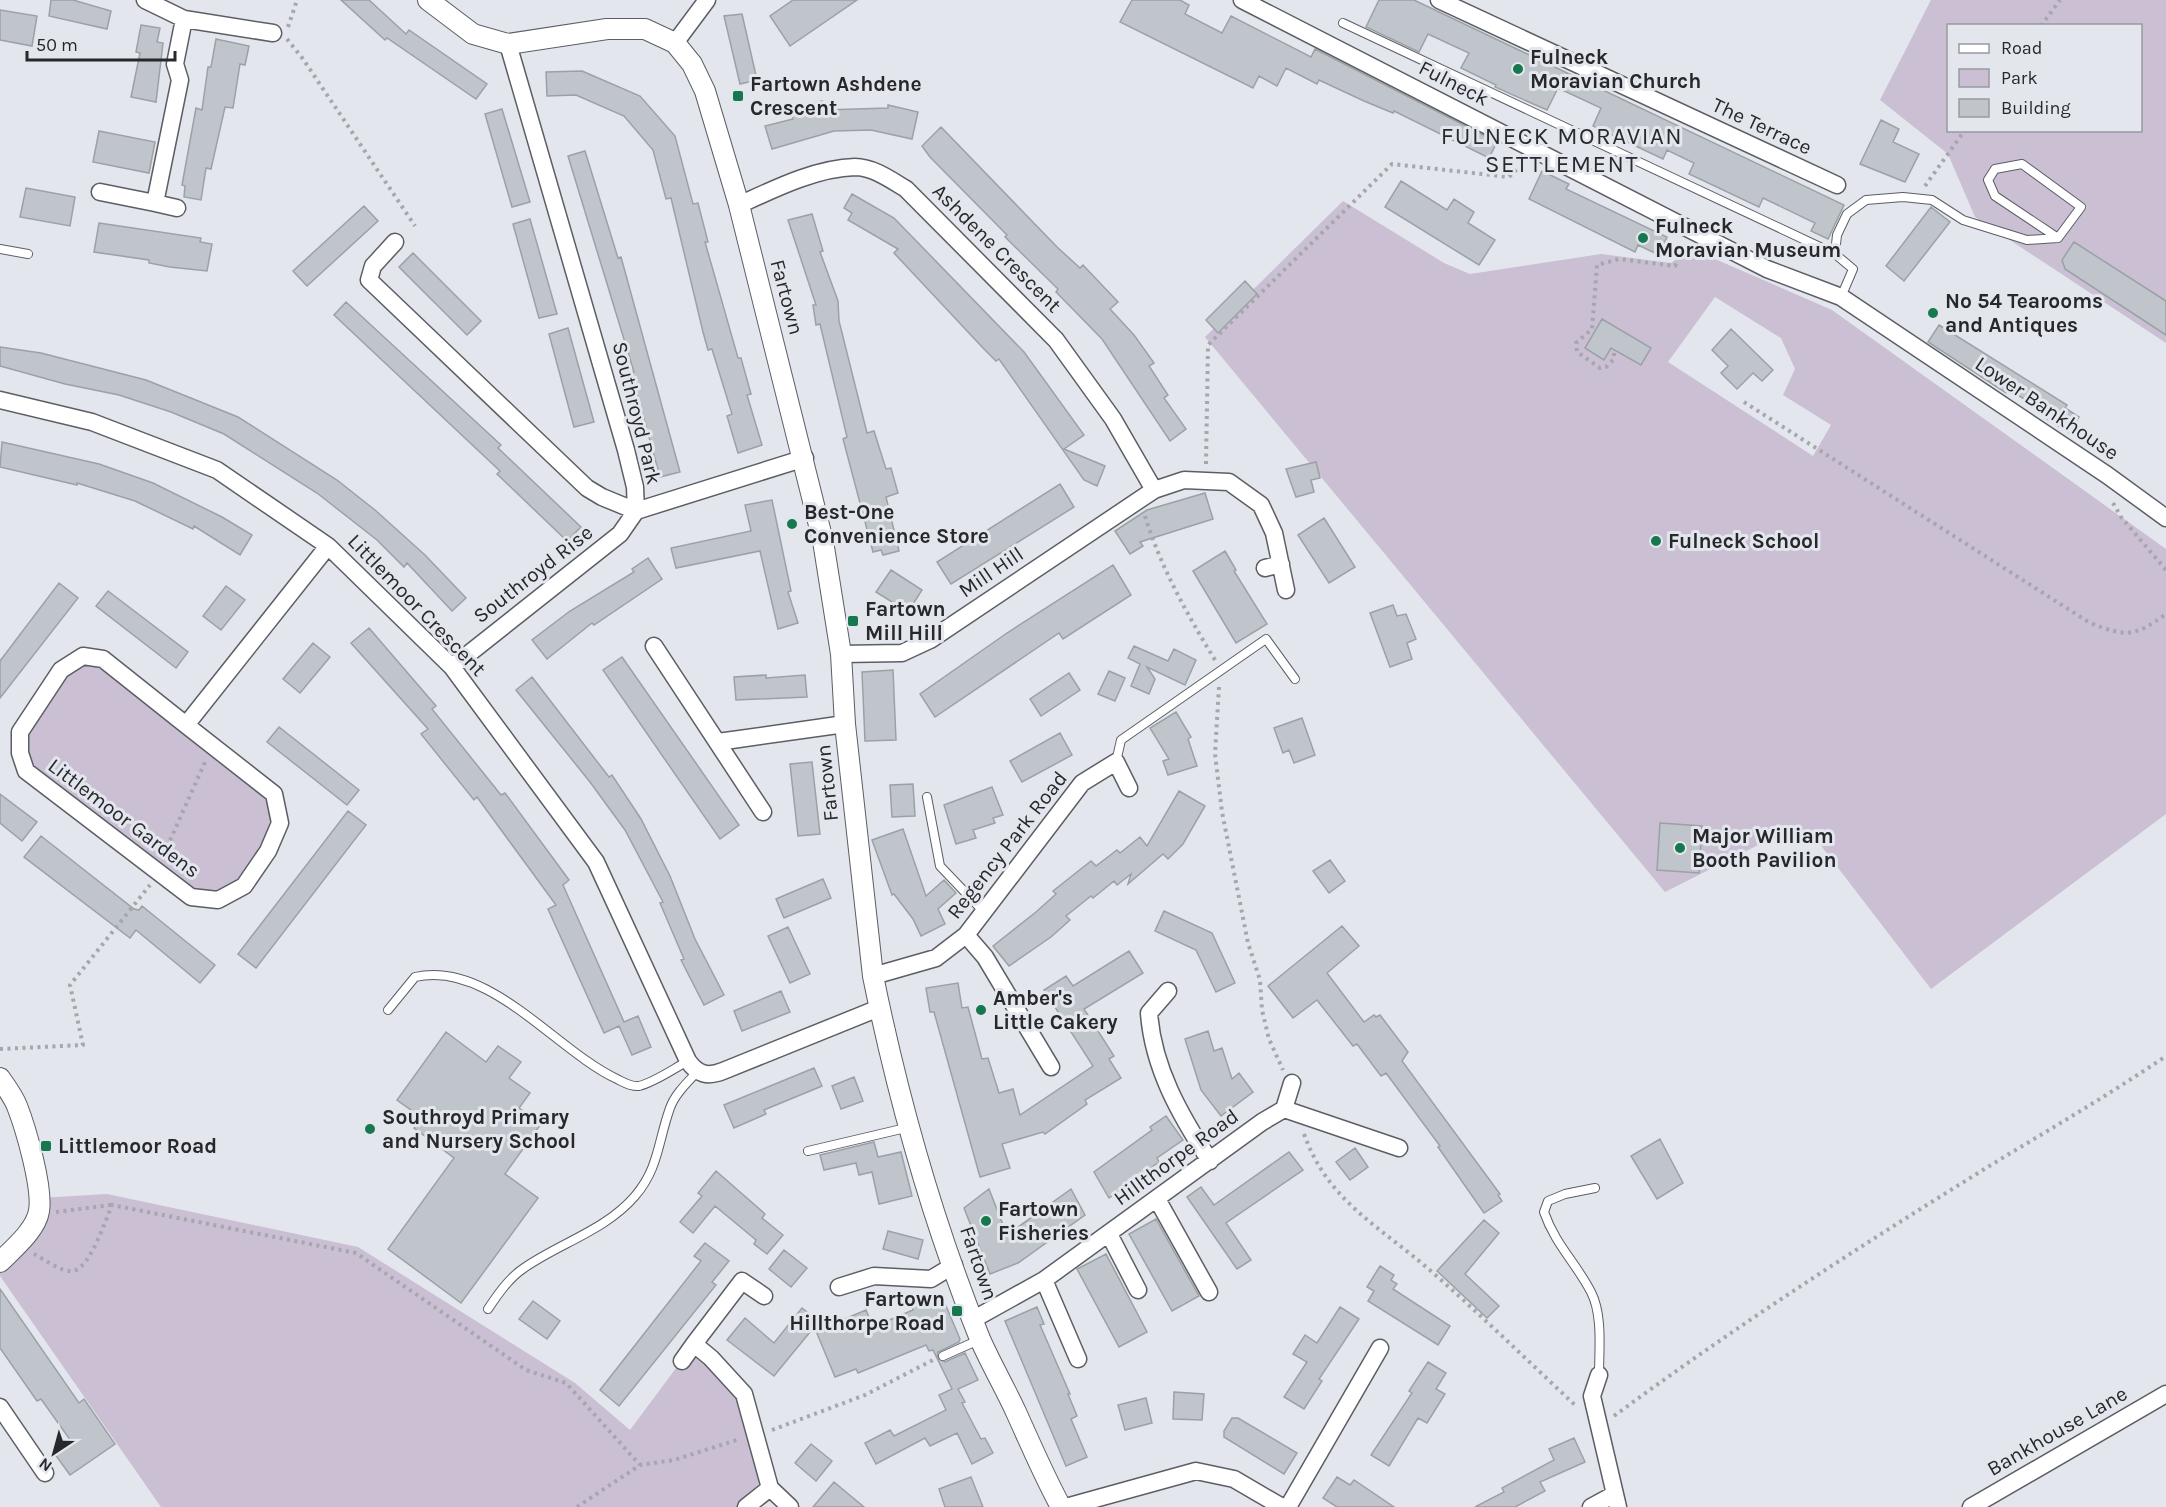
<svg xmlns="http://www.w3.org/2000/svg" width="2166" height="1507" font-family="Karla,sans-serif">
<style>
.green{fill:#cabfd3;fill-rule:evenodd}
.building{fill:#bfc5cb;stroke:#9ba1a6;stroke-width:1.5}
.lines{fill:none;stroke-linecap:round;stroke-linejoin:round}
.service-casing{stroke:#5b5e64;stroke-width:10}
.minor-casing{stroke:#5b5e64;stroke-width:19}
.tertiary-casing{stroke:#5b5e64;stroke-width:22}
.path{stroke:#a5a7ad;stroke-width:4;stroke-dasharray:3 4.5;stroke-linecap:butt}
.service{stroke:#fff;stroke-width:8}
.minor{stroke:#fff;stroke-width:16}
.tertiary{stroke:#fff;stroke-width:20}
.poi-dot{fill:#17784f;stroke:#e3e6ed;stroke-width:2}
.labels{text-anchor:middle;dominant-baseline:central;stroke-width:6;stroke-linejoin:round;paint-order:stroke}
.poi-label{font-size:21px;font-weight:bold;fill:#27282b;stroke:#e3e6ed;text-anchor:start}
.street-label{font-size:21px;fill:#27282b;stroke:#e3e6ed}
.quarter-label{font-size:24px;letter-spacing:1.5px;fill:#282a2f;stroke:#e3e6ed}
</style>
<rect width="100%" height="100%" fill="#e3e6ed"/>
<!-- green -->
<path class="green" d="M1931,0H2166V343L1975,217L1948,154L1880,100ZM1948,26H2140V130H1948Z
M1343,201L1444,263L1470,274L1601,254L1671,263L1692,249L1832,310L2166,549V814L1931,989L1809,830L1778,835L1665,892L1205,337ZM1715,297L1781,338L1795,369L1783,395L1831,425L1813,456L1668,362Z
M103,659L274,794L280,823L244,886L191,897L26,771L20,732L68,666Z
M107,1194L358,1247L575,1383L630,1430L694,1344L744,1394L770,1488L746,1507H161L0,1276V1262L40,1198Z"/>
<!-- building -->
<path class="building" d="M51,0H73L111,11L107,29L49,16Z
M341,0H369L406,34L409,30L487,84L476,99L387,38L385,40Z
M793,0H857L790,46L770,16Z
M1132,0H1180L1189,5L1185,14L1222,33L1231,16L1311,57L1315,49L1497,142L1489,158L1394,111L1393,113L1364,101L1319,80L1317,84L1286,68L1277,86L1259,76L1253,88L1120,22Z
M1379,0H1414L1844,205L1828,239L1811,231L1815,223L1763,198L1759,207L1689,174L1694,163L1667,150L1663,159L1593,126L1601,108L1558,88L1547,110L1495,87L1496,85L1461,68L1469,53L1428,34L1419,52L1366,27Z
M0,10L37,16L32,46L0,40Z
M742,14L757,80L740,84L724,16Z
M141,25L160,28L157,42L163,43L156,102L131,97L140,53L136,52Z
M216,39L249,46L245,65L240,64L233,108L225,107L211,169L206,168L201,200L184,197L185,186L182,185L196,108L202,110L208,67H211Z
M582,71L640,96L675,136L693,204L698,203L708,242H705L738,358H741L751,394L747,395L762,445L738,453L727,416L732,414L712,349L708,350L703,332L671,198L666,199L653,150L624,116L576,95L547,96L546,72Z
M822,101L824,110L888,108V105L918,112L912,139L871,130L834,131L772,149L765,126L793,119L790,110Z
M502,109L530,202L512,207L485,114Z
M1881,120L1899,129L1893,142L1919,154L1905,182L1860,164Z
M941,127L1057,247L1080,268L1083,265L1118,302L1110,309L1134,335L1154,363L1149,366L1168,395L1164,398L1186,429L1170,441L1102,339L1056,292L1058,289L1005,237L1007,235L930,157L922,146Z
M99,131L155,142L149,173L93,162Z
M585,151L618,258L621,257L680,472L660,477L631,372H634L568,156Z
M1542,171L1569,184L1566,189L1667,237L1659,255L1638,245L1635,252L1529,199Z
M1401,181L1447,210L1454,199L1474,212L1468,223L1495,240L1479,265L1385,207Z
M26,188L75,197L70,226L20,217Z
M852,194L894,218L1024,352L1084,435L1064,449L1105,466L1097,486L1084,480L999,359L996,361L983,348L894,253L898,249L848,220L852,213L844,208Z
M364,206L378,221L307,286L293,271Z
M1931,207L1950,222L1904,281L1886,266Z
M812,214L823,251L820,252L838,301L839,321L867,433L874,431L886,469L891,468L898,493L886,497L899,551L883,555L881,550L873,552L843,439L847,437L820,324L816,325L813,305H816L788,220Z
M530,219L557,314L539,318L513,224Z
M99,223L201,238L200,242L212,244L207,271L170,267L149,263V260L94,252Z
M2074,242L2166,301V335L2065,269L2062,260Z
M413,253L481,321L467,335L399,267Z
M1245,281L1257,294L1218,333L1206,320Z
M346,302L501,445L498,448L581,527L567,541L497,474L500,471L334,315Z
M1602,319L1651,348L1641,365L1611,348L1604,360L1585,348Z
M1939,325L2067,405L2065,408L2079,417L2069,433L2044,417L2047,413L2008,389L2006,393L1928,342Z
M568,328L594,422L574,427L549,334Z
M1731,329L1773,370L1762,381L1753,373L1737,389L1721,373L1728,366L1712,350Z
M0,347L41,353L146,380L238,417L337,480L375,510L425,555L466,598L452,611L407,563L404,567L377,540L317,493L224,434L171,412L119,395L65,384L0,366Z
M2,442L99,464L153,483L222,517L252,535L240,555L194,526L193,529L135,501L77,483V485L0,467Z
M1316,462L1320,478L1311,480L1314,492L1296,497L1286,469Z
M1060,484L1074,507L951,584L937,562Z
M1205,493L1213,519L1140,542L1143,546L1130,554L1115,531L1147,510Z
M772,500L791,591L788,592L798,623L778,629L760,551L676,568L671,548L751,531L745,505Z
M1324,518L1355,567L1329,583L1298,535Z
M1225,551L1236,570L1234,571L1267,624L1236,643L1193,571Z
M648,558L662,579L594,625L592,623L547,659L532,640L570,611L634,572L632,569Z
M1113,565L1131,595L1063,639L1059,633L935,717L920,694L1007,633Z
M891,570L922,590L908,612L876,592Z
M59,583L78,598L0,698V661Z
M226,586L245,600L221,630L203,616Z
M108,591L188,652L176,668L96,606Z
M1393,605L1397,616L1406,614L1416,639L1407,643L1412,659L1390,667L1370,613Z
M369,628L436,706L432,709L501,795L505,793L569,880L563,885L624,1022L638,1016L651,1047L632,1055L619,1026L604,1033L548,909L556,905L477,797L474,800L421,734L428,729L351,643Z
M313,643L330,657L300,693L283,679Z
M1134,646L1168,661L1174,649L1196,660L1185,685L1147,667L1155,679L1149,694L1131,686L1140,664L1128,658Z
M622,657L739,825L720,839L603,670Z
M893,670L896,740L865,741L862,672Z
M1109,671L1125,678L1115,701L1098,694Z
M1069,673L1080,690L1041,716L1030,699Z
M766,675V678L805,675L807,697L736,700L734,677Z
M532,677L609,777L612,775L641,819L670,876L695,939L724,995L704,1005L681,960L684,959L660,903L663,902L625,830L590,782L516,690Z
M1176,712L1191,737L1188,739L1197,766L1168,775L1163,761L1169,759L1150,728Z
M1302,718L1315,755L1294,763L1289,750L1283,753L1274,728Z
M279,727L359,790L347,805L267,742Z
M1060,733L1072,755L1022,782L1010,761Z
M812,762L820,834L798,836L790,764Z
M913,784L915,816L892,817L890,785Z
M992,787L1003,815L993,818L995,823L973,830L976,838L956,844L944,805Z
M1179,791L1205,806L1183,844L1168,859L1163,854L1128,884L1131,874L1117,885L1114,881L1093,898L1091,896L1066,916L1070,920L1051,937L1009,966L993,946L1036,912L1056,894L1053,891L1091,861L1096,866L1117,850L1120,853L1140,837L1147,846Z
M0,794L37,822L22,841L0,823Z
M348,811L366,825L256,968L238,954Z
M1660,823L1702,826L1699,873L1657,870Z
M903,829L926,896L944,880L956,893L938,909L945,924L921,936L913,919L894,894L892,895L872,840Z
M41,836L134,909L139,910L142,906L215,965L200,983L136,930L130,938L24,857Z
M1330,860L1345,881L1329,893L1313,871Z
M823,879L831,898L784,918L776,899Z
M1164,911L1212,933L1235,983L1216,992L1196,950L1155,931Z
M1342,926L1359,946L1327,973L1364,1022L1374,1015L1376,1017L1380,1015L1408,1052L1402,1061L1500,1194L1498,1195L1502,1201L1484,1213L1438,1147L1440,1146L1386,1073L1381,1076L1357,1044L1353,1046L1317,1000L1293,1018L1268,986Z
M788,927L810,974L790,983L768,936Z
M1129,951L1143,973L1084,1009L1114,1056L1109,1059L1121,1078L1085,1100L1087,1104L1045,1134L1043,1132L1002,1144L1010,1168L980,1177L934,1012H930L926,988L958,983L962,1008L968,1007L982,1059L988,1058L999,1093L1013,1089L1020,1115L1093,1066L1044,990L1066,976L1073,986Z
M781,991L790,1012L742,1031L734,1011Z
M1208,1031L1214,1051L1222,1048L1232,1079L1239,1073L1253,1092L1221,1116L1201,1090L1185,1039Z
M446,1032L486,1062L498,1046L521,1062L509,1078L530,1093L519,1108L541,1124L505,1174L538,1198L461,1303L388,1249L454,1158L414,1128L422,1118L397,1100Z
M814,1068L822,1086L764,1110L766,1114L734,1128L724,1105Z
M854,1077L863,1101L841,1109L832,1086Z
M1166,1116L1183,1140L1157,1158L1159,1162L1109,1198L1094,1172L1152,1130L1150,1127Z
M1660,1139L1683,1183L1657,1199L1631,1156Z
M874,1142L878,1157L901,1152L912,1196L879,1204L872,1172L859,1175L856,1163L824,1170L820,1155Z
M1355,1148L1368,1167L1350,1180L1336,1162Z
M1289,1152L1303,1170L1226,1223L1251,1260L1237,1269L1187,1197L1201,1187L1214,1205Z
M716,1171L765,1214L762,1218L783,1235L767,1254L754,1244L756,1240L715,1206L693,1233L680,1222L702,1196L698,1193Z
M989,1189L1007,1235L1071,1189L1085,1215L1018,1263L990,1274L964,1208Z
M1156,1219L1199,1296L1172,1311L1129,1234Z
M1484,1220L1499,1233L1465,1274L1499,1306L1487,1318L1437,1271Z
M888,1231L923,1240L918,1259L883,1249Z
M705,1243L729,1261L712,1282L716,1285L619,1406L600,1390L701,1261L694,1256Z
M784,1250L807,1268L791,1287L769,1269Z
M1106,1254L1147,1332L1119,1347L1077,1269Z
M1380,1266L1394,1275L1391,1280L1397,1284L1393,1289L1450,1326L1438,1345L1368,1301L1374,1291L1367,1287Z
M0,1289L79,1403L84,1399L115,1444L70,1475L54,1453L71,1441L41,1399L37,1401L0,1348Z
M941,1294L960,1339L959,1342L938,1352L937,1358L945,1362L965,1353L978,1380L958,1389L965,1402L962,1403L981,1439L985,1438L993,1453L972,1464L957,1433L930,1446L925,1438L876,1464L865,1443L890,1430L894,1436L946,1410L939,1395L952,1389L933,1350L929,1351L926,1345L858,1373L856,1369L835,1377L816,1331L866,1310L873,1327L913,1310L912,1307Z
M533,1301L560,1321L547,1339L519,1319Z
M1037,1307L1044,1324L1040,1325L1070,1394H1068L1077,1416L1071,1419L1087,1457L1066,1466L1005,1321Z
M1340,1307L1359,1319L1319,1379L1322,1381L1304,1409L1284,1397L1307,1362L1293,1354L1305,1335L1317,1343Z
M802,1308L819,1321L774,1376L727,1340L745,1318L774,1343Z
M1428,1362L1446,1373L1436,1389L1445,1394L1427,1423L1418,1418L1389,1466L1371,1455L1412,1393L1409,1391Z
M1174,1392L1204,1394L1202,1420L1173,1419Z
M1146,1398L1152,1423L1125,1430L1118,1405Z
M1232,1418H1238L1297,1453L1284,1474L1224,1437V1431Z
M1574,1438L1585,1462L1540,1482L1545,1491L1515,1507H1475L1504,1492L1502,1488L1554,1460L1549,1449Z
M811,1444L832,1461L816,1481L795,1463Z
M971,1477L983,1507H945L939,1489Z
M1337,1477L1350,1485L1354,1480L1394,1507H1337L1323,1498Z
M834,1482L864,1507H813Z"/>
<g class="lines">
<defs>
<path id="service" d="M1343,23L1835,254
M0,249L28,254
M1841,297L1853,269L1835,254L1837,235L1847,214L1866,200L1903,197L1932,200L1963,220L2027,240L2058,238L2081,207L2022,164L1995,169L1988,180L1995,196L2058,238
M1116,762L1121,740L1266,639L1295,679
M927,797L940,866L983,911
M388,1010L415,977C489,960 555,1050 617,1079C623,1082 631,1087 639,1086C655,1082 673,1069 688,1061
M808,1151L910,1127
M1595,1188L1565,1194L1548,1201L1544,1212C1555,1244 1576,1263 1591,1292C1603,1315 1599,1350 1599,1375
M488,1309C498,1294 509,1278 524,1268C560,1243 606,1230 635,1196C659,1168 658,1141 670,1108C675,1094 687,1083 697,1072
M943,1356L981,1339"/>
<path id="minor" d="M145,0L184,19L273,33
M1242,0L1767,269L1841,297L2107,475L2166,518
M1439,0L1837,185
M675,43L707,0
M508,44L626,450L635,487L636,511
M100,192L155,203L180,80L175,64L184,19
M155,203L177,208
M739,205C774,189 816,168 855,167C873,167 891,180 906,189L1056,340L1113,419L1154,490
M395,242L373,266L369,280L587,488L602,497L636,511
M0,400L92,422L217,470L328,546L452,667L596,862L688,1061C698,1075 708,1077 723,1071L879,1008
M636,511L805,458
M1265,568L1281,564
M654,646L763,812
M841,654L902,653L930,640L1154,490L1184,480L1229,482L1261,505L1274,533L1286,590
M452,667L620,534L636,511
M186,725L103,659L83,656L61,670L20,732V753L26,771L191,897L218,900L244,886L268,851L280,823L274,794L186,725L328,546
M718,742L845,724
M966,935L985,957L1051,1067
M873,976L936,958L966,935L1082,783L1116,762L1129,788
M1168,991L1149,1013C1153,1068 1180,1115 1210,1161
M1284,1109L1292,1083
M1157,1199L1209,1292
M1109,1234L1138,1290
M1044,1280L1078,1359
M839,1287L874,1276L931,1279L954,1265
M764,1296L742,1281L694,1344L711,1358L744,1394L770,1488L790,1507
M974,1319L1044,1280L1262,1122L1284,1109L1399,1148
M682,1361L694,1344
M1599,1375L1592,1396L1618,1507
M0,1407L45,1473
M746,1507L770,1488
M1066,1507L1196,1471L1234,1479L1282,1507
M1288,1507L1380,1348
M1591,1507L1613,1495
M1971,1507L2166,1394"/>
<path id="tertiary" d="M428,0L473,34L508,44L607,29H645L675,43L692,64L705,91L739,205L823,541L841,654L845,724L873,976C898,1098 933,1223 980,1339C991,1364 1005,1388 1016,1412C1031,1445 1044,1476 1061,1507
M0,1078C6,1087 13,1096 17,1106C26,1129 43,1188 39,1211C36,1230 13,1249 0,1262"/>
</defs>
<!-- service casing -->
<use href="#service" class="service-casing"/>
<!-- minor casing -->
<use href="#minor" class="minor-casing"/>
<!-- tertiary casing -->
<use href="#tertiary" class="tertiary-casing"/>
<!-- path -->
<path class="path" d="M2041,26L2060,0
M288,27L297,0
M287,39L303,59L415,226
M1925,186L1965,130
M1614,353V359L1606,367L1600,368L1577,352L1576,343L1592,329L1597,265L1619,259L1675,266L1686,245
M1744,402L2090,623C2127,637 2134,637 2166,614
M1206,464L1208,345L1392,164L1509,177L1523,163
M2113,503L2121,517L2166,570
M1145,516C1161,568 1187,614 1215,660
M1219,687L1215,754L1222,812L1248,943L1260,980L1262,1010L1269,1039L1283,1070
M164,854L205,762
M0,1049L83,1045L70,985L150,885
M1304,1134C1328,1202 1381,1227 1432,1272C1481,1315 1528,1361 1576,1406
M56,1212L111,1205
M34,1254C44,1259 61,1272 72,1271C89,1271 106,1219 112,1205L356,1253L526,1370L566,1383L640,1465
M1614,1416C1740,1323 1871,1239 2004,1157C2059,1124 2113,1092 2166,1056
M772,1430L865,1395L933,1360
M577,1507L640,1465L674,1460L740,1439"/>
<!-- service -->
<use href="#service" class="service"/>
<!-- minor -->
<use href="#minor" class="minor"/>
<!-- tertiary -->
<use href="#tertiary" class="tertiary"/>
</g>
<!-- markers -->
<g class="poi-dot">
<circle cx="1518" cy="69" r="6"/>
<rect x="732" y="90" width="12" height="12" rx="3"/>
<circle cx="1643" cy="238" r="6"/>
<circle cx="1933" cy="313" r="6"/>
<circle cx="792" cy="524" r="6"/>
<circle cx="1656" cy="541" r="6"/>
<rect x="847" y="615" width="12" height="12" rx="3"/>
<circle cx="1680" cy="848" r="6"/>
<circle cx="981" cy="1010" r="6"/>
<circle cx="370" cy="1129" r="6"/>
<rect x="40" y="1140" width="12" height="12" rx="3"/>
<circle cx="986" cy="1221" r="6"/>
<rect x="951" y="1305" width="12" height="12" rx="3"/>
</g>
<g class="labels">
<!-- poi labels -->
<g class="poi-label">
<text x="1530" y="57">Fulneck<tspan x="1530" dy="24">Moravian Church</tspan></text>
<text x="750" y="84">Fartown Ashdene<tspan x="750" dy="24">Crescent</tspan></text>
<text x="1655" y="226">Fulneck<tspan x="1655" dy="24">Moravian Museum</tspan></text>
<text x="1945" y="301">No 54 Tearooms<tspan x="1945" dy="24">and Antiques</tspan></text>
<text x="804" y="512">Best-One<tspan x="804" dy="24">Convenience Store</tspan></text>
<text x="1668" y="541">Fulneck School</text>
<text x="865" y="609">Fartown<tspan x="865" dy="24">Mill Hill</tspan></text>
<text x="1692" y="836">Major William<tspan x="1692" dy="24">Booth Pavilion</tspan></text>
<text x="993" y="998">Amber's<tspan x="993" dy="24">Little Cakery</tspan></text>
<text x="382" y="1117">Southroyd Primary<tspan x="382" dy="24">and Nursery School</tspan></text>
<text x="58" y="1146">Littlemoor Road</text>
<text x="998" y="1209">Fartown<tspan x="998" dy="24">Fisheries</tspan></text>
<text x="945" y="1299" text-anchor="end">Fartown<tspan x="945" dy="24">Hillthorpe Road</tspan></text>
</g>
<!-- street labels -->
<g class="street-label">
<text transform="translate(1454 83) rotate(27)">Fulneck</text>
<text transform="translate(1762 126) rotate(25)">The Terrace</text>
<text transform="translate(997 248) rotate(45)">Ashdene Crescent</text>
<text transform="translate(787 297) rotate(75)">Fartown</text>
<text transform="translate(2047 408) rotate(34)">Lower Bankhouse</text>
<text transform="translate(637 413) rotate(76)">Southroyd Park</text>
<text transform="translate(991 572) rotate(-34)">Mill Hill</text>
<text transform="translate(533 574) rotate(-38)">Southroyd Rise</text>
<text transform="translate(417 605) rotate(46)">Littlemoor Crescent</text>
<text transform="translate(827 783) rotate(-96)">Fartown</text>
<text transform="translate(124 818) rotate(37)">Littlemoor Gardens</text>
<text transform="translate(1007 845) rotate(-52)">Regency Park Road</text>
<text transform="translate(1176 1157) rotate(-36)">Hillthorpe Road</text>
<text transform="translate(979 1263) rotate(71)">Fartown</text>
<text transform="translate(2057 1431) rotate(-30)">Bankhouse Lane</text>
</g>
<!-- quarter labels -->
<g class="quarter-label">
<text x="1562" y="136">FULNECK MORAVIAN<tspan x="1562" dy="28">SETTLEMENT</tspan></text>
</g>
</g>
<!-- legend -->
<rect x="1947" y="24" width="195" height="108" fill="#e3e6ed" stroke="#989a9f" stroke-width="1.5"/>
<rect x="1959" y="44" width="30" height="9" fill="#ffffff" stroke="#989a9f" stroke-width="1.5"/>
<text x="2001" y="54" font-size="18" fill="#27282b">Road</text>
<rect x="1959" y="69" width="30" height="18" fill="#cabfd3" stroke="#989a9f" stroke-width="1.5"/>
<text x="2001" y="84" font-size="18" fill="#27282b">Park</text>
<rect x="1959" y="99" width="30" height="18" fill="#bfc5cb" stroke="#989a9f" stroke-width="1.5"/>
<text x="2001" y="114" font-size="18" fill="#27282b">Building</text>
<!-- north arrow -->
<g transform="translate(54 1453) rotate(216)" stroke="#e3e6ed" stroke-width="4.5" paint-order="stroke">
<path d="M0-4.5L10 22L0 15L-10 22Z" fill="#27282b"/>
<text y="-9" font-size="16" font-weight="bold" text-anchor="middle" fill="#27282b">N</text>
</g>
<!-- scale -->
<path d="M27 51v9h148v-9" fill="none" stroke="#27282b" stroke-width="3"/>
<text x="36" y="51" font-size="18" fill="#27282b" stroke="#e3e6ed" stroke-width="4.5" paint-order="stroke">50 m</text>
</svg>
